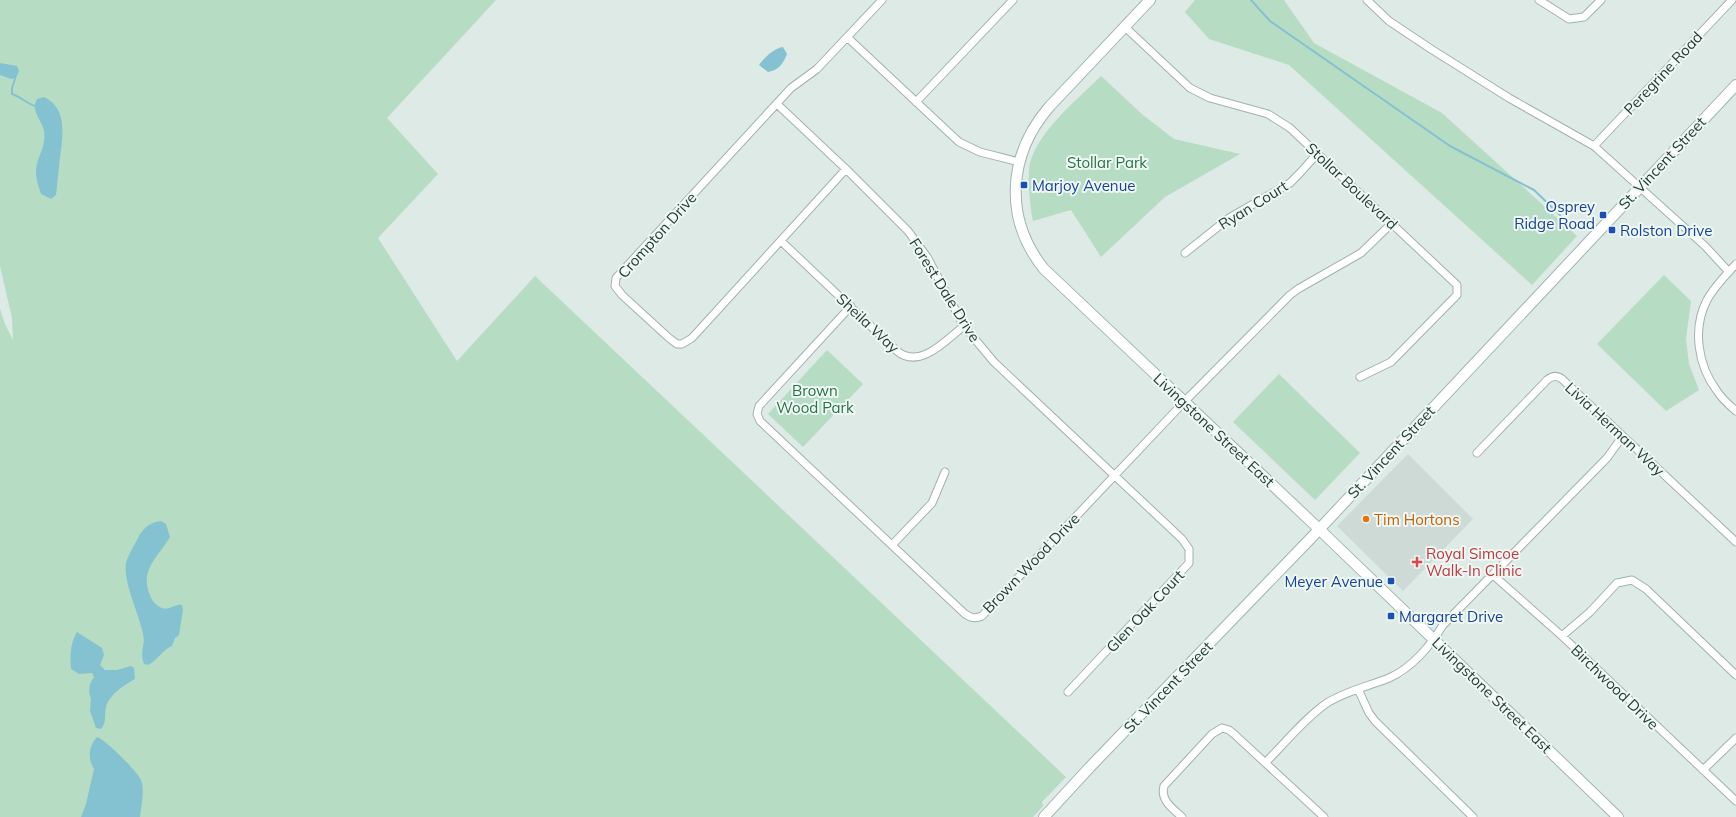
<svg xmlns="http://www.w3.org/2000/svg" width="1736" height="817" font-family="Mulish,sans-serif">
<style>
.built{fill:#cddad5}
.green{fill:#b6dcc3}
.water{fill:#84c2d2}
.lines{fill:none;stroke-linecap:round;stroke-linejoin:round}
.stream{stroke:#84c2d2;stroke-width:2}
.street-casing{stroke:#a1b2ad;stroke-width:9}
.secondary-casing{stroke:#9db6af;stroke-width:12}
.street{stroke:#fff;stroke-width:7}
.secondary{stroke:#fff;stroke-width:10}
.transit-dot{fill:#1a4fb4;stroke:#eff7f3;stroke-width:1.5}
.food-dot{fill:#e8710a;stroke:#eff7f3;stroke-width:1.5}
.health-dot{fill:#e0444e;stroke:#eff7f3;stroke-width:1.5}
.labels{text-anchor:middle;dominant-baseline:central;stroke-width:4;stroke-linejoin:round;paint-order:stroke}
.street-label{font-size:15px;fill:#1f3a35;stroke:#eff7f3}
.park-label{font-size:15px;fill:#297249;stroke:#eff7f3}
.transit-label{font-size:15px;fill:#164399;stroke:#eff7f3;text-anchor:start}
.food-label{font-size:15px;fill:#c56008;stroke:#eff7f3;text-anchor:start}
.health-label{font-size:15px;fill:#be3a42;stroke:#eff7f3;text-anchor:start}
</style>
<rect width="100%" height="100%" fill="#deeae6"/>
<!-- built -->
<path class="built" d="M1408,454L1473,519L1403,591L1337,526Z"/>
<!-- green -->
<path class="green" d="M0,0H496L387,118L438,174L378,238L457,361L535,276L1066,777L1042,802L1043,806L1033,817H0V309L5,324L13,340L12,318L0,266Z
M1195,0H1284L1314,43L1442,113L1577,236L1532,285L1289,65L1209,39L1185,12Z
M1101,76L1143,115L1174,139L1240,154L1165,197L1101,257L1071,210L1033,221C1030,208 1027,175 1030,163C1039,130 1077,100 1101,76Z
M1664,275L1691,301L1686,339L1689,364L1699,390L1666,411L1597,344Z
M827,350L863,384L803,447L768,414Z
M1279,374L1360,453L1315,500L1233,422Z"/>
<!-- water -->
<path class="water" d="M783,47L787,54C783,64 779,70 768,72L759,65C764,58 774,48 783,47Z
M0,63L17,66L19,71L16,78L11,79L0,75Z
M44,97C71,110 61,143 59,167C58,176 57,185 56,195L51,199L41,194C39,187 36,180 36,173C35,159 47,147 44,131C42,120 30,111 37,99Z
M161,521L166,524L170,537C159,556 139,570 150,595C152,601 156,606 162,608C169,611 175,603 182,605L183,610L179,635L175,638L172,646C162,650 158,660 148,665L144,664C139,650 146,646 143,634C139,613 123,583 126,563C128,555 134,546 138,538C142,529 150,522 161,521Z
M77,632L102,648L104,655L100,665L105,670H117L131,666L134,668L135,679C124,685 109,695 106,707C104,716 107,722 101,729L96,728L90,711L91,699L89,692L90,684L94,677L92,673L79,674L71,669C70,656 70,644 77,632Z
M97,737C105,739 137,771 141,780C145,788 141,808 140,817H81L86,804L94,769C87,758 89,746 97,737Z"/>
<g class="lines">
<!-- stream -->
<path class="stream" d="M1251,0L1270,21L1450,146L1534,190L1560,215
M15,79L12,88V94C21,97 26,103 35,106"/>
<defs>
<path id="street" d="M1367,0L1389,21L1431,49L1509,98L1594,146L1705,246L1729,272
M1539,0L1569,19L1584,17L1601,0
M1125,27L1190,88L1210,98L1268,114L1290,128L1457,285V295L1391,362L1360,377
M847,37L959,142L980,152L1019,162
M916,102L1013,0
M777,104L846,169L908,231L927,257L964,326L994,362L1182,539L1189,549V563L1068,692
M1594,146L1732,0
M846,169L692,338L682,344H677L669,338L622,295L615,286L616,278L791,88L817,69L882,0
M781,241L897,351C920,370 946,340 964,326
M1185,253L1229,218L1290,183L1299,174L1317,154
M1736,264C1726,275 1714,287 1707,300C1692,329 1698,366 1717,391C1722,399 1729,405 1736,411
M851,306L759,406L757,414L760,421L965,614C971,618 975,619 982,616L1184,402L1290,295L1298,289L1361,253L1392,223
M1477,453L1547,380C1552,376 1557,375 1562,379L1736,542
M893,544L932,503L945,472
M1493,575L1562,636L1736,801
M1562,636L1590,612L1617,583L1632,580L1646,589L1736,675
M1358,689L1369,713L1375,721L1473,817
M1266,762C1284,744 1306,717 1327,703C1346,691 1369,686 1389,678C1412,668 1431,645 1443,625L1607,458L1622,437
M1703,770L1736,738
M1182,817C1172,808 1160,800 1164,786L1212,734L1222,728L1229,730L1234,734L1324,817"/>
<path id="secondary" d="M1150,0L1050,106C1008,154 1003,218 1044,269L1319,529L1618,817
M1044,817L1090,767L1311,538L1736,85"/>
</defs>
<!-- street casing -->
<use href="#street" class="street-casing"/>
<!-- secondary casing -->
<use href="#secondary" class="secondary-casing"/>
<!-- street -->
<use href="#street" class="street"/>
<!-- secondary -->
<use href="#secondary" class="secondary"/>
</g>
<!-- markers -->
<g class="transit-dot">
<rect x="1020" y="181" width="8" height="8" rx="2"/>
<rect x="1599" y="211" width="8" height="8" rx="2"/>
<rect x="1608" y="226" width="8" height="8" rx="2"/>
<rect x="1387" y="577" width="8" height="8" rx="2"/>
<rect x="1387" y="612" width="8" height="8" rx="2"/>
</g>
<circle class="food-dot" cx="1366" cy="519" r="4"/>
<path class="health-dot" d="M1415 556h4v4h4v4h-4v4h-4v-4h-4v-4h4z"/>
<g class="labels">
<!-- street labels -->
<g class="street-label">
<text transform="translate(1663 73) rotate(-47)">Peregrine Road</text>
<text transform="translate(1662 163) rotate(-47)">St. Vincent Street</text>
<text transform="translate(1352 186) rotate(43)">Stollar Boulevard</text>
<text transform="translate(1253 205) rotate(-32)">Ryan Court</text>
<text transform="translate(657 235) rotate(-48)">Crompton Drive</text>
<text transform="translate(945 290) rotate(58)">Forest Dale Drive</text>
<text transform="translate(868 323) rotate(43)">Sheila Way</text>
<text transform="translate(1615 429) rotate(43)">Livia Herman Way</text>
<text transform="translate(1214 430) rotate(43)">Livingstone Street East</text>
<text transform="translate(1391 452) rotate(-47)">St. Vincent Street</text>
<text transform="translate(1031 563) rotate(-46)">Brown Wood Drive</text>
<text transform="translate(1145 611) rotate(-47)">Glen Oak Court</text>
<text transform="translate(1168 687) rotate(-46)">St. Vincent Street</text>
<text transform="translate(1615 687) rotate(44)">Birchwood Drive</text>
<text transform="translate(1492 695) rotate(44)">Livingstone Street East</text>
</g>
<!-- park labels -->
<g class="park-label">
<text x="1107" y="162">Stollar Park</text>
<text x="815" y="390">Brown<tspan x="815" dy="17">Wood Park</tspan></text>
</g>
<!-- transit labels -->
<g class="transit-label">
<text x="1032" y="185">Marjoy Avenue</text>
<text x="1595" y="206" text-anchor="end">Osprey<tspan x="1595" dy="17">Ridge Road</tspan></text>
<text x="1620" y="230">Rolston Drive</text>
<text x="1383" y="581" text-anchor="end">Meyer Avenue</text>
<text x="1399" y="616">Margaret Drive</text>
</g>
<!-- food labels -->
<g class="food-label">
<text x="1374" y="519">Tim Hortons</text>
</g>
<!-- health labels -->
<g class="health-label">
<text x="1426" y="553">Royal Simcoe<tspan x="1426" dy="17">Walk-In Clinic</tspan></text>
</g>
</g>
</svg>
